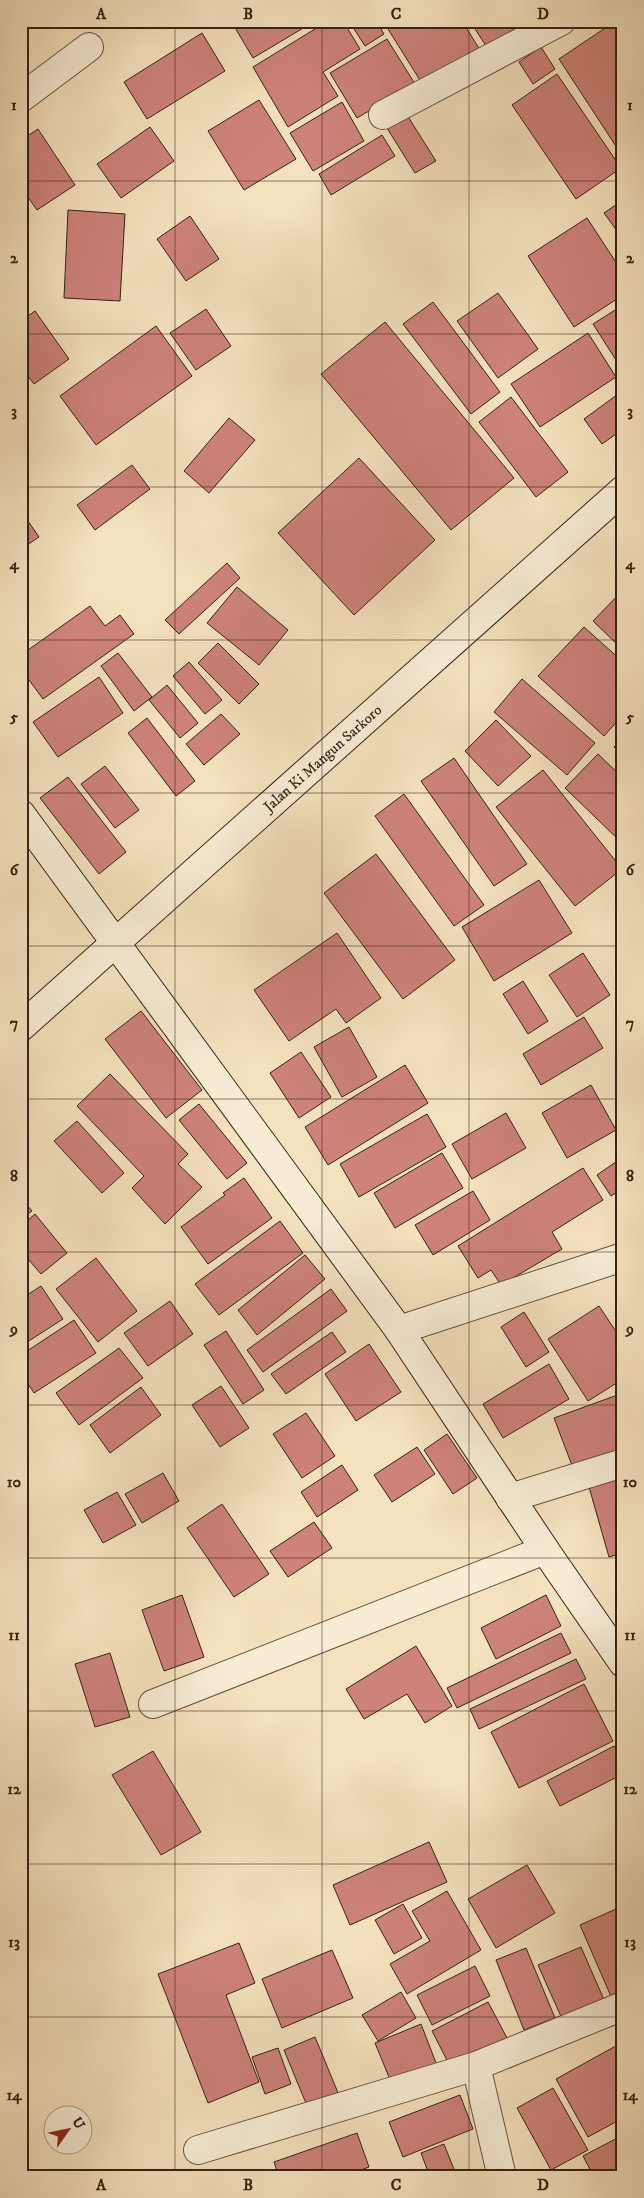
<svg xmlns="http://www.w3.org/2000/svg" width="644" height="2198" font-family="'IM FELL DW Pica',serif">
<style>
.building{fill:#cd827a;stroke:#362313}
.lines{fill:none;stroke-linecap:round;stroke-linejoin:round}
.street-casing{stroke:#66523e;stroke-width:30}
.secondary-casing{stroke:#362313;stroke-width:30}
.street{stroke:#f8ecd5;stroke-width:28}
.secondary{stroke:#f8ecd5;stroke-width:28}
.grid{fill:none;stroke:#362313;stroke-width:1;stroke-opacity:0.55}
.labels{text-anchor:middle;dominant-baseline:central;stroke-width:4;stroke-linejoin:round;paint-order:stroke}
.street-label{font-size:15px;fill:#362313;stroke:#f8ecd5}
.neatline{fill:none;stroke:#362313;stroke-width:2}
.grid-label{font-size:16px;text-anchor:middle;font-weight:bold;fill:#362313}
</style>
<rect width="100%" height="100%" fill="#f4e1be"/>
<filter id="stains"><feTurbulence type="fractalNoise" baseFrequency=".004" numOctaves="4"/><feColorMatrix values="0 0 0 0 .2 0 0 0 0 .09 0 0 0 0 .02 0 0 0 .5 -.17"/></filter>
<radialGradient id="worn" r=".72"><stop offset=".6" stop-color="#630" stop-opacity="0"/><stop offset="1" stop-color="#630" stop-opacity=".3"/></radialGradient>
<!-- building -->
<path class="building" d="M231,21H302L305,27L253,58Z
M328,21H343L360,49L323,72L338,96L288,127L253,67Z
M349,21H376L384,34L365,46Z
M383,21H462L480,50L423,85Z
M470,21H512L518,30L488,49Z
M614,22L623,36V153L621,154L559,59Z
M202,33L225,71L147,119L124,82Z
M387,39L415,84L357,118L330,73Z
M541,47L555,69L533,84L519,62Z
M557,74L621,168L576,199L512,105Z
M259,100L296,159L244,190L208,131Z
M342,102L364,141L313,171L290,133Z
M407,115L436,161L415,173L387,128Z
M150,127L174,161L121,198L97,164Z
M38,129L75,185L37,210L21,187V140Z
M382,135L395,156L331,195L319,174Z
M623,200V239L604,213Z
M68,210L125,214L120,301L64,298Z
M190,216L219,259L186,281L157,239Z
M587,218L623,273V295L574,327L528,256Z
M498,293L538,349L498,378L457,321Z
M433,302L500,392L471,414L403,324Z
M623,305V371L593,324Z
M206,309L231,346L196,370L170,333Z
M35,311L69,359L34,384L21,367V321Z
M385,322L514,478L451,530L321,374Z
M156,326L192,376L96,445L60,396Z
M588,333L616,377L540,427L511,384Z
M621,392L623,429L602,444L584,419Z
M511,397L568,472L536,497L479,422Z
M229,418L255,440L209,493L184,471Z
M359,458L435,540L354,615L278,533Z
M132,465L150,489L95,530L77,505Z
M21,511L39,537L21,549Z
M227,563L240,578L179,634L165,620Z
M237,587L288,630L259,665L207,623Z
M623,590V650L593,621Z
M90,606L105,626L120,615L134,634L43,699L29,680L21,686V655Z
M584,627L623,662V715L604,736L538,676Z
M218,643L259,684L239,704L198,663Z
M118,653L152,697L134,711L101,666Z
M189,662L222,700L205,714L173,676Z
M99,677L123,713L58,757L33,722Z
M522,679L595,743L567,775L494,712Z
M167,685L198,723L180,738L149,700Z
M221,714L240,734L204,765L186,744Z
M147,718L195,781L176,796L128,733Z
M496,720L531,756L498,786L465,751Z
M623,738V755L614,747Z
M598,754L623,778V844L565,788Z
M454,758L527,864L494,886L421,781Z
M105,766L139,810L115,828L81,784Z
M543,770L622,869L575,906L496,807Z
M68,777L126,852L99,874L40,798Z
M404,794L484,905L454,926L375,816Z
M376,854L455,960L403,999L324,893Z
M539,880L572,933L494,981L462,927Z
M337,933L381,998L346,1023L336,1009L289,1041L254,990Z
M583,953L610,995L577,1017L549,975Z
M523,981L548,1021L528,1034L503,994Z
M141,1011L202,1090L166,1118L105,1039Z
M584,1017L603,1048L541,1085L523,1054Z
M349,1027L377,1077L342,1097L314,1047Z
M301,1052L331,1097L299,1118L270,1073Z
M405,1065L428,1103L328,1165L305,1127Z
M110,1074L188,1154L178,1164L202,1187L165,1224L132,1188L144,1176L77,1106Z
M591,1085L616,1130L567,1158L542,1113Z
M199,1104L247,1163L227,1179L179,1120Z
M506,1113L526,1148L472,1179L452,1144Z
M427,1114L446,1147L359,1197L340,1164Z
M77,1121L124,1173L102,1193L54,1141Z
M442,1153L463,1188L395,1228L374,1193Z
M623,1157V1188L611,1196L597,1175Z
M583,1168L603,1200L552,1232L562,1249L501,1285L491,1270L478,1278L458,1246Z
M244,1178L272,1218L208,1264L181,1227L225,1195L223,1193Z
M473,1191L490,1220L433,1255L415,1225Z
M21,1198L32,1211L21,1219Z
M35,1214L67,1253L41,1274L21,1251V1226Z
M280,1221L303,1253L219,1315L195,1284Z
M305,1255L325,1279L257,1335L238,1310Z
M96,1258L137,1311L98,1342L56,1289Z
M41,1286L63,1319L21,1346V1299Z
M331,1289L347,1311L263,1372L247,1350Z
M170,1301L193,1334L148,1366L124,1333Z
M599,1306L623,1342V1379L588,1401L548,1339Z
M524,1312L549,1352L526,1367L501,1327Z
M74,1320L96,1353L34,1393L21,1373V1355Z
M226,1331L264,1390L243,1404L204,1345Z
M332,1332L346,1352L286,1394L271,1374Z
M369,1344L401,1392L356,1421L325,1374Z
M119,1348L143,1378L79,1425L56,1393Z
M549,1364L569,1399L503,1438L483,1404Z
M221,1386L249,1428L220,1447L192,1405Z
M141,1387L161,1415L110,1453L90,1425Z
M623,1393V1450L573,1468L554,1418Z
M306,1413L335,1456L302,1478L273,1434Z
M447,1434L477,1478L453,1494L424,1450Z
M417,1447L435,1474L392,1502L374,1475Z
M342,1465L358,1490L317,1517L301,1492Z
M163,1473L179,1501L142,1523L125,1494Z
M623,1478V1553L609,1557L589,1487Z
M117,1492L136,1525L103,1543L84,1510Z
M222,1504L269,1574L234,1597L187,1528Z
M314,1522L332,1548L288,1577L270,1551Z
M182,1595L204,1657L164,1671L142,1610Z
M546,1595L561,1626L496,1659L481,1628Z
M561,1633L571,1653L457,1708L447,1688Z
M416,1646L452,1706L425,1723L407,1694L364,1719L346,1689Z
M110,1653L130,1717L95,1727L75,1664Z
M576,1659L586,1679L479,1729L470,1709Z
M584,1684L613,1741L519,1788L491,1732Z
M614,1746L623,1763V1774L560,1806L547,1781Z
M153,1751L201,1832L161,1855L112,1775Z
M429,1842L447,1882L350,1925L333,1885Z
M527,1865L555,1913L496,1948L468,1899Z
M447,1891L481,1950L407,1994L390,1964L430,1941L412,1911Z
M403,1904L422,1938L394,1954L375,1920Z
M616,1909L623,1924V1996L613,2001L580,1925Z
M239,1943L255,1983L226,1995L259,2082L208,2103L158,1974Z
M581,1947L605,2002L563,2021L538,1965Z
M526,1948L555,2018L524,2030L496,1960Z
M332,1950L353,1998L282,2028L262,1979Z
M475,1966L490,1996L432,2025L417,1995Z
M401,1992L416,2018L378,2041L362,2015Z
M488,2002L507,2038L450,2066L432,2031Z
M421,2024L438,2068L393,2087L375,2043Z
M315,2037L341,2100L310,2113L284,2050Z
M623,2042V2118L588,2137L556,2079Z
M278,2048L291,2084L265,2094L252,2057Z
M553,2088L588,2150L551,2170L517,2108Z
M460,2095L473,2129L403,2157L389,2122Z
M357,2133L369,2167L342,2177H279L274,2162Z
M623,2135V2177H594L583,2156Z
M444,2144L457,2177H430L421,2153Z
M208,2170L211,2177H191Z"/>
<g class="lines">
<defs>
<path id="street" d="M21,98L89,47
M383,115L561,21
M399,1330L623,1257
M510,1498L623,1463
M153,1704L545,1550
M476,2066L502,2177
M198,2150L476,2066L623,2006"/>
<g id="secondary">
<path d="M21,814L399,1330L545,1550L623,1663"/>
<path id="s1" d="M21,1027L623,490"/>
</g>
</defs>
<!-- street casing -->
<use href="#street" class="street-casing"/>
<!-- secondary casing -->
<use href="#secondary" class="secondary-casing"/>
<!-- street -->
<use href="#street" class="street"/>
<!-- secondary -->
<use href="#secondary" class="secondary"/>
</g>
<!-- grid -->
<path class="grid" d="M175,21V2177M322,21V2177M469,21V2177M21,181H623M21,334H623M21,487H623M21,640H623M21,793H623M21,946H623M21,1099H623M21,1252H623M21,1405H623M21,1558H623M21,1711H623M21,1864H623M21,2017H623"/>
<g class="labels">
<!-- street labels -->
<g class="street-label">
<text stroke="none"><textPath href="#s1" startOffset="404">Jalan Ki Mangun Sarkoro</textPath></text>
</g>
</g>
<!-- margin -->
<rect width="644" height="2198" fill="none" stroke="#f4e1be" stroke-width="55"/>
<!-- north arrow -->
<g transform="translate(68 2130) rotate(57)"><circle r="24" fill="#f8ecd5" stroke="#aa9c87"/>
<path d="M0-4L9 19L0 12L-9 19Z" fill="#8f2418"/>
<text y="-8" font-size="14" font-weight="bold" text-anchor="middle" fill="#362313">U</text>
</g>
<rect x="28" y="28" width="588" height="2142" class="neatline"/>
<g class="grid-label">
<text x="101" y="19">A</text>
<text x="248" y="19">B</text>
<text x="396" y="19">C</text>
<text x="543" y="19">D</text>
<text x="14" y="110">1</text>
<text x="630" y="110">1</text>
<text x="14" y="263">2</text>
<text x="630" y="263">2</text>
<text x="14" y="416">3</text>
<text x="630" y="416">3</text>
<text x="14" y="569">4</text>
<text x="630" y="569">4</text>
<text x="14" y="722">5</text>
<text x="630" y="722">5</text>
<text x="14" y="875">6</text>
<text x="630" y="875">6</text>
<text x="14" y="1028">7</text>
<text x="630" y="1028">7</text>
<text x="14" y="1181">8</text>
<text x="630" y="1181">8</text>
<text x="14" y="1334">9</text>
<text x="630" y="1334">9</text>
<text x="14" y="1487">10</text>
<text x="630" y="1487">10</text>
<text x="14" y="1640">11</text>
<text x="630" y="1640">11</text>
<text x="14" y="1794">12</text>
<text x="630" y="1794">12</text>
<text x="14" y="1947">13</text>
<text x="630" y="1947">13</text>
<text x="14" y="2100">14</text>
<text x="630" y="2100">14</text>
<text x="101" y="2190">A</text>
<text x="248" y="2190">B</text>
<text x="396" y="2190">C</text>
<text x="543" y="2190">D</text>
</g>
<rect width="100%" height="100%" filter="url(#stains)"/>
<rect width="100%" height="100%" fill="url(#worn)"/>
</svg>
